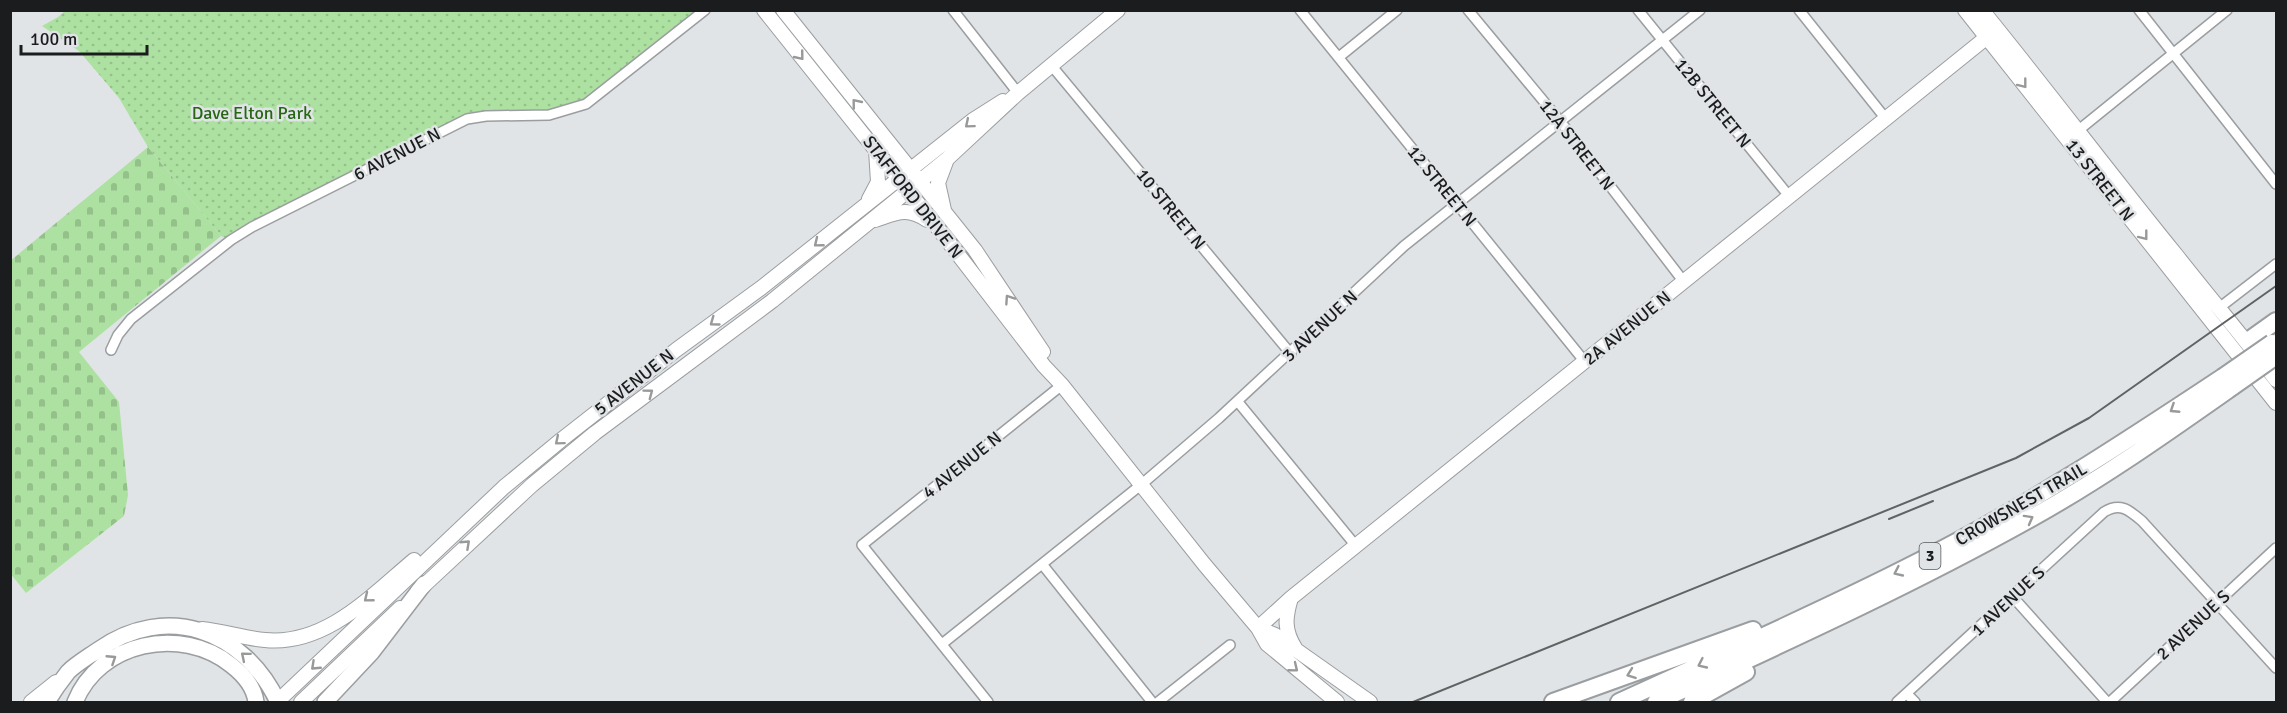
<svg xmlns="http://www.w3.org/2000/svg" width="2287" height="713" font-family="Signika,sans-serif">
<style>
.cemetery{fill:url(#cemetery-stones)}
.park{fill:url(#park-dots)}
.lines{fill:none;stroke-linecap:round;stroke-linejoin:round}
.street-casing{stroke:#9b9ea0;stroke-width:12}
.secondary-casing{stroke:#9b9ea0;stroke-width:16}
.primary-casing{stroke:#9b9ea0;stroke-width:18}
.highway-casing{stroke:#9b9ea0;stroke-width:20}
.street{stroke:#fff;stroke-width:9}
.secondary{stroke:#fff;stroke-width:14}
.primary{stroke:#fff;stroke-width:15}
.highway{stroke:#fff;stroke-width:16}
.rail{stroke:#606263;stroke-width:2}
.highway-bridge-casing{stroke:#9b9ea0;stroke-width:20;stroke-linecap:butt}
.highway-bridge{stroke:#fff;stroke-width:16}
.oneway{stroke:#989999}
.labels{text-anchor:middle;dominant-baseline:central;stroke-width:5;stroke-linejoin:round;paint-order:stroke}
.shield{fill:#e1e4e6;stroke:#565859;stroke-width:1.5}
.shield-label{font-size:16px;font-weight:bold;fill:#1b1c1d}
.street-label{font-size:18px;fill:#1b1c1d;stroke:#e1e4e6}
.park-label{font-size:18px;fill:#276714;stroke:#e1e4e6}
</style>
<defs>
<pattern id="cemetery-stones" width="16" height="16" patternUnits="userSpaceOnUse" patternTransform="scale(1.5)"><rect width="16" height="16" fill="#ade1a1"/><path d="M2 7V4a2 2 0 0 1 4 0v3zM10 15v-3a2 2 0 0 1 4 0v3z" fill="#94c08a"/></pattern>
<pattern id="park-dots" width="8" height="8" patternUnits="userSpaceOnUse" patternTransform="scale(1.5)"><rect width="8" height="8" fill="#ade1a1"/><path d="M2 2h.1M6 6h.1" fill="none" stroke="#94c08a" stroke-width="1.8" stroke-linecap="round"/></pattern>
</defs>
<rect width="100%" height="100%" fill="#e1e4e6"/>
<!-- cemetery -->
<path class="cemetery" d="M148,147L221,236L79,352L119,402L128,495L124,516L26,593L10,573V261Z"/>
<!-- park -->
<path class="park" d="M66,10L705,11L603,93L568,111L466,119L231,240L221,236L148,147L119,98L79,51L42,26L58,17Z"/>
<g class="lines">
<defs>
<path id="street" d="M953,10L1018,93
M1300,10L1585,362
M1468,10L1560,121L1684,282
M1638,10L1789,196
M1799,10L1886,119
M2139,10L2276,184
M1339,57L1397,10
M1051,65L1291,354
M2075,133L2227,10
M2219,308L2276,264
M111,350L118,335L131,319L231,240L252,227L467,119L486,116L549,115L586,104L705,10
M1238,402L1356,546
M1042,564L1152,702
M2013,597L2107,702
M942,644L1142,484L1219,418L1404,246L1700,10
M1907,694L1915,702
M988,702L862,545L1062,385
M1158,702L1230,645
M1897,702L2104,512C2120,502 2129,510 2142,521L2276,668
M2110,702L2276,548"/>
<path id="secondary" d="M764,10L937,227L1044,366L1062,385L1204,564L1258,628L1267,644L1337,702
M783,10L975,250L1043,352
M1965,10L2276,403
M1982,10C2048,91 2111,175 2177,256C2210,298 2244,338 2276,380
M869,199L878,182L876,150
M944,210L938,183L947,159
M875,220C896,213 907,206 927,220
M418,591L532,485L595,433L772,301L947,159L1018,93L1118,10
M1291,598C1285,618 1284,630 1295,648
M1258,628L1291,598L1997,29
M1258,628L1275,635L1370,702
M202,629C223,631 243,638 265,640C325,646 371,596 414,560
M278,701L504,487L561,440L676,350L761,288L973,120L1003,101
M31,702L56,682
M301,702L400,608"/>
<path id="primary" d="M47,702C53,692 60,682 68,672C76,664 88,657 98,650C166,602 244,630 278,702
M75,702C99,642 181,625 231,665C244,675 254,686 256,702
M325,702L372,652L424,584"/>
<path id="highway" d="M2248,341L2276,321
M1553,702L1753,630
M1619,702C1717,657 1816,614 1912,565C2020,511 2122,444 2223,377
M1656,702C1784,643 1912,585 2035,516C2103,478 2168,432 2232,387
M1692,702L1746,672"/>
</defs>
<!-- street casing -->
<use href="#street" class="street-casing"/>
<!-- secondary casing -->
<use href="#secondary" class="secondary-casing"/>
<!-- primary casing -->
<use href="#primary" class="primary-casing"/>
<!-- highway casing -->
<use href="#highway" class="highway-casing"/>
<!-- street -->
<use href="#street" class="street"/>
<!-- secondary -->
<use href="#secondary" class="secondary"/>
<!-- primary -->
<use href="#primary" class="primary"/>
<!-- highway -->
<use href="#highway" class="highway"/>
<!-- rail -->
<path class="rail" d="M1889,519L1933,501
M1413,702L2016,458L2089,418L2276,286"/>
<defs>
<path id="highway-bridge" d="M2223,377L2272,343
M2232,387L2276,356"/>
</defs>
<!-- highway-bridge casing -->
<use href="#highway-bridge" class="highway-bridge-casing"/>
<!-- highway-bridge -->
<use href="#highway-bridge" class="highway-bridge"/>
</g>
<!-- one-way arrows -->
<defs><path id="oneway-chevron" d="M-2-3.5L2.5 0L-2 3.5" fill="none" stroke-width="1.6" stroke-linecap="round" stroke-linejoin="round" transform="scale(1.5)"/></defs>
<g class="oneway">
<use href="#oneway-chevron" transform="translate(800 56) rotate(51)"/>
<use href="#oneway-chevron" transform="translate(2023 84) rotate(52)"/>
<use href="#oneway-chevron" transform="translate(856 103) rotate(-129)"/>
<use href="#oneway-chevron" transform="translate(969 124) rotate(140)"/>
<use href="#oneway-chevron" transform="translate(2144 236) rotate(52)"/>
<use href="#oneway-chevron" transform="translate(818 243) rotate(141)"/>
<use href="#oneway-chevron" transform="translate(1009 299) rotate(-124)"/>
<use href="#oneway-chevron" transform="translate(714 322) rotate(144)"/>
<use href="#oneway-chevron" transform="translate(649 393) rotate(-37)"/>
<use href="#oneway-chevron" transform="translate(2174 409) rotate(147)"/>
<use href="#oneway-chevron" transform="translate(559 441) rotate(140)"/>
<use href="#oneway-chevron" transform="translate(2029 519) rotate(-29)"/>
<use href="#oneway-chevron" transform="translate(466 544) rotate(-43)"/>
<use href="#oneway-chevron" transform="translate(1898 572) rotate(155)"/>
<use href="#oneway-chevron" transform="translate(368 598) rotate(141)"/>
<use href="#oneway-chevron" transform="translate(245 656) rotate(-140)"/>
<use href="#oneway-chevron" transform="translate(112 659) rotate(-33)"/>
<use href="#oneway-chevron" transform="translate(1702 664) rotate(155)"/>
<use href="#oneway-chevron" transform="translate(315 666) rotate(137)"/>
<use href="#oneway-chevron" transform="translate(1294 668) rotate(39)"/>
<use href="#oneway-chevron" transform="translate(1631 674) rotate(160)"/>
</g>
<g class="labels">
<!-- shield labels -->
<rect class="shield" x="1919.5" y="543" width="21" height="26" rx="4.5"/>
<g class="shield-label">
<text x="1930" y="556">3</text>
</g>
<!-- street labels -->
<g class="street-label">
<text transform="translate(1713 103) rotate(51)">12B STREET N</text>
<text transform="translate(1577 145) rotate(52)">12A STREET N</text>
<text transform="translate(397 154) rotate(-27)">6 AVENUE N</text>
<text transform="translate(2100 180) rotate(52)">13 STREET N</text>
<text transform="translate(1442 186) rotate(51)">12 STREET N</text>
<text transform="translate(913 197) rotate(52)">STAFFORD DRIVE N</text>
<text transform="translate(1171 209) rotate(51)">10 STREET N</text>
<text transform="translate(1320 326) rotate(-43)">3 AVENUE N</text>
<text transform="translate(1627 328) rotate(-39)">2A AVENUE N</text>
<text transform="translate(634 382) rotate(-38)">5 AVENUE N</text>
<text transform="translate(962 465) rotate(-39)">4 AVENUE N</text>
<text transform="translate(2021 504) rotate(-30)">CROWSNEST TRAIL</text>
<text transform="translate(2008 601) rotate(-43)">1 AVENUE S</text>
<text transform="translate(2193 625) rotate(-43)">2 AVENUE S</text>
</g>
<!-- park labels -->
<g class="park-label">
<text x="252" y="113">Dave Elton Park</text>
</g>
</g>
<!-- border -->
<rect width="2287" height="713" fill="none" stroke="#1b1c1d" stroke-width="24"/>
<!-- scale -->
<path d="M21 45v9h126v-9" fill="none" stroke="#1b1c1d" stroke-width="3"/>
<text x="30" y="45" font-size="18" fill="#1b1c1d" stroke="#e1e4e6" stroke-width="4.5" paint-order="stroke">100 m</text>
</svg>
